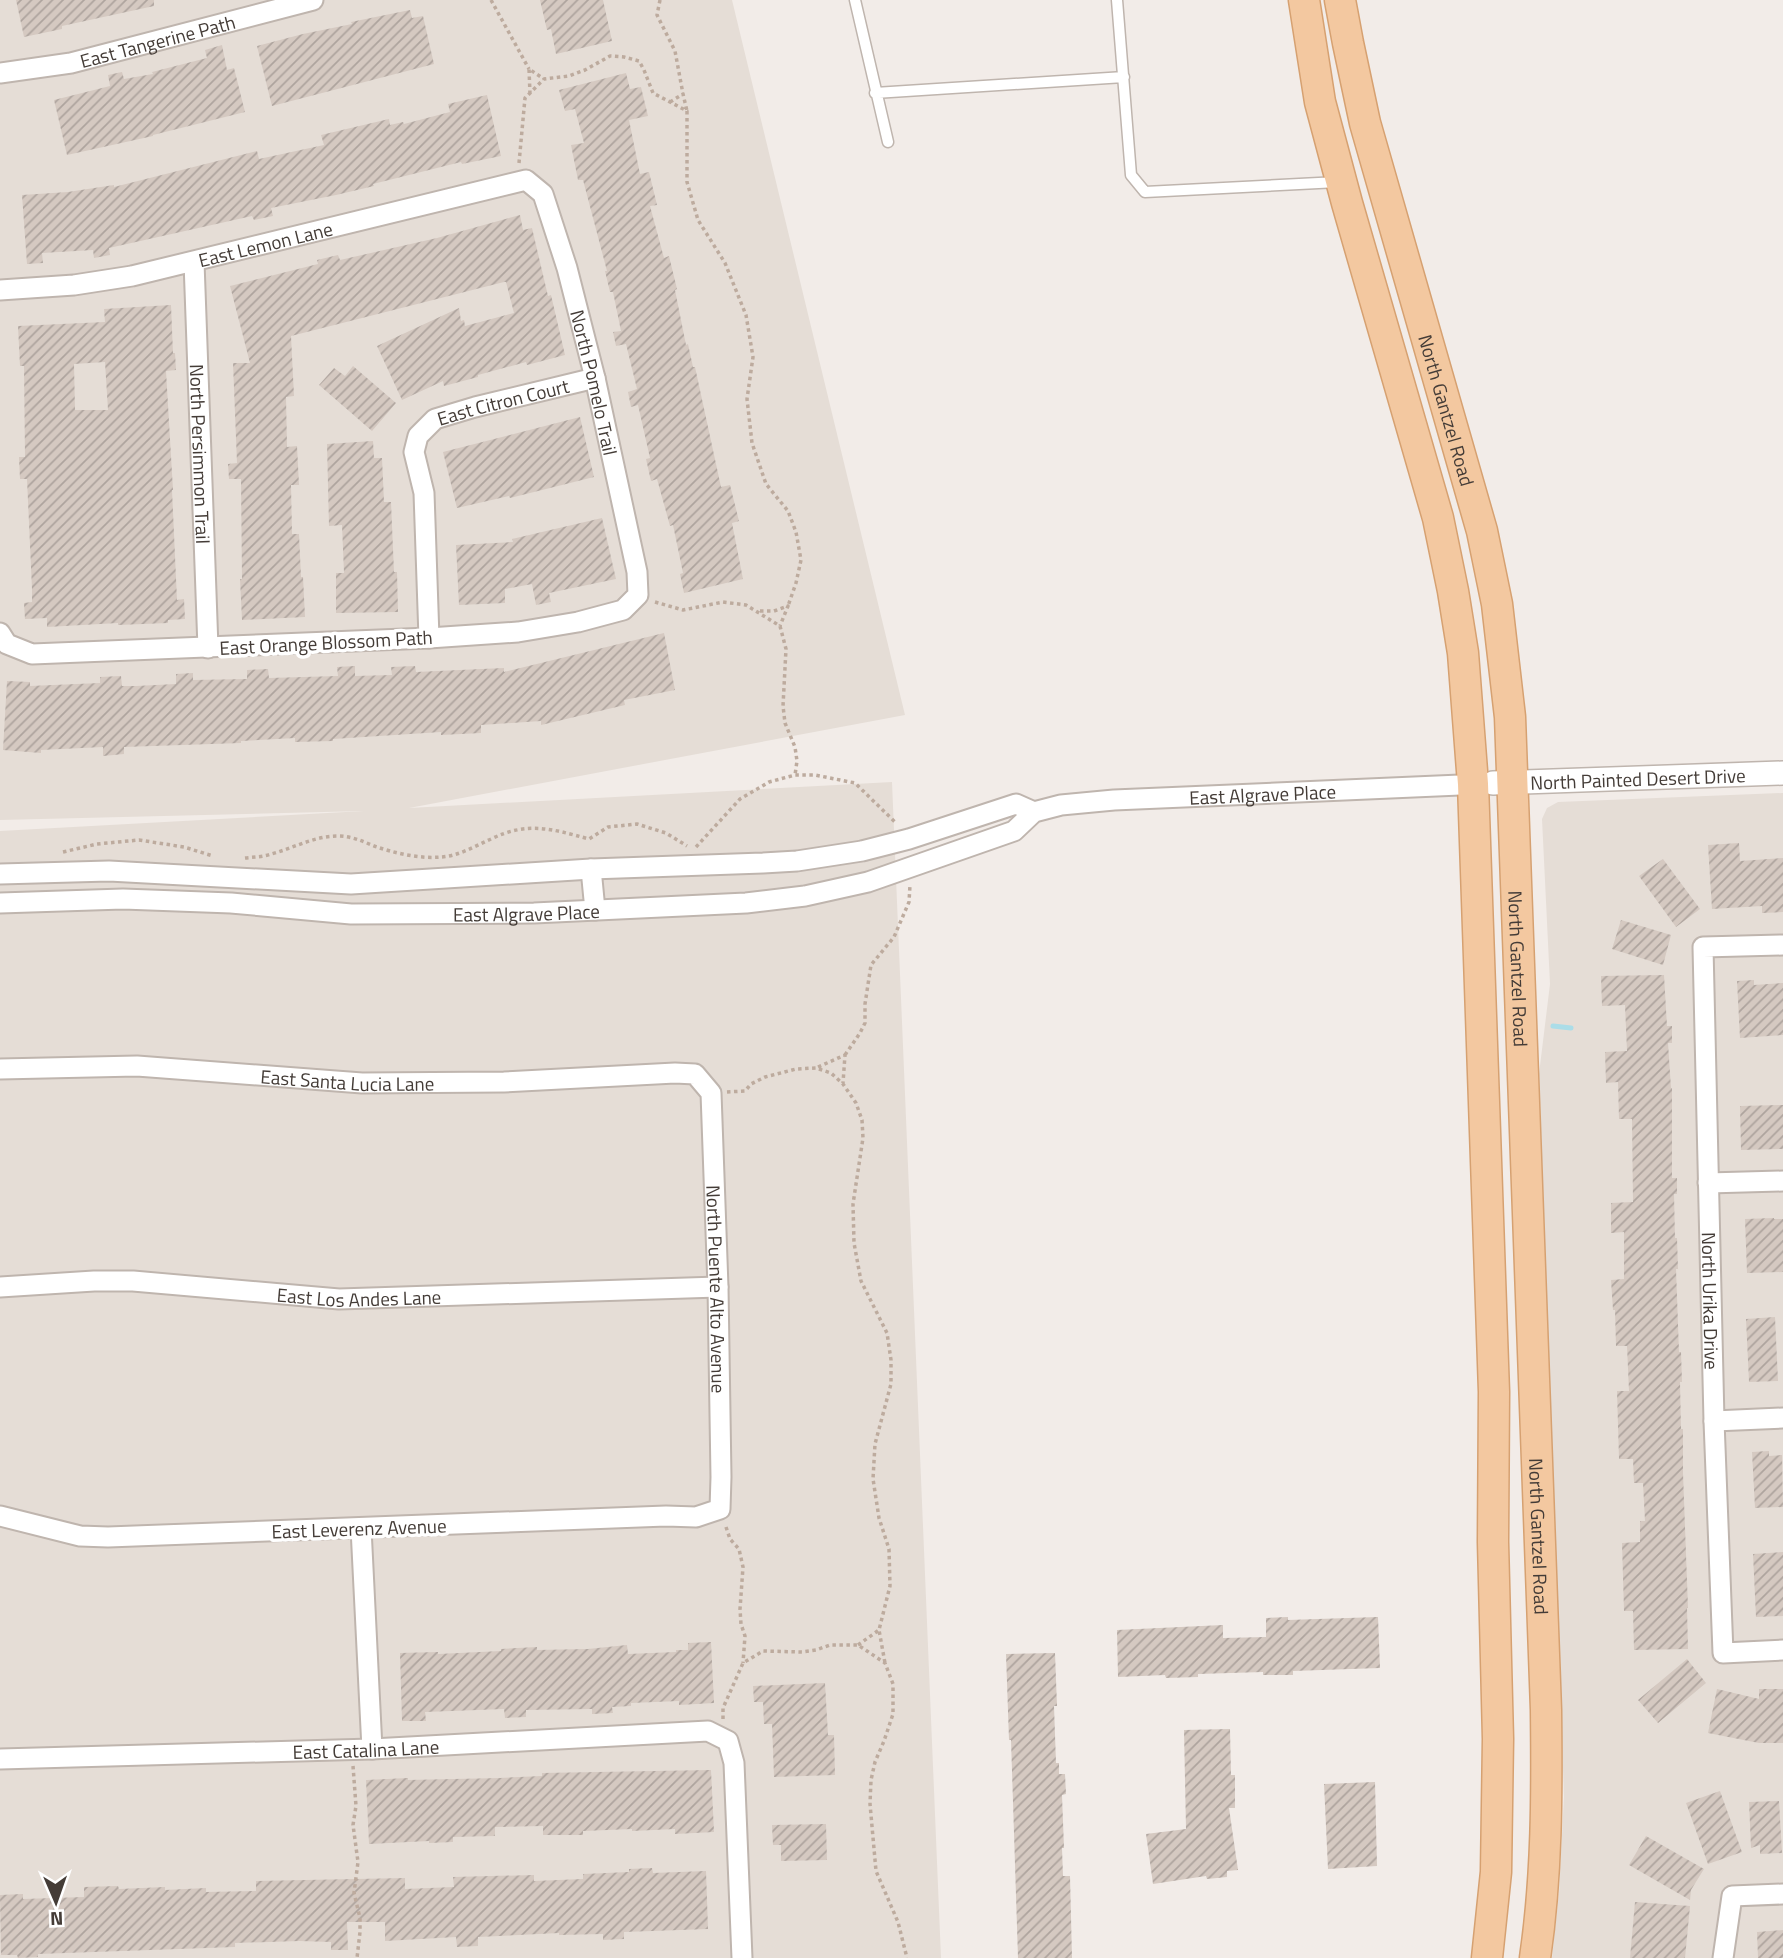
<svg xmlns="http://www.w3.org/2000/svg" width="1783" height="1958" font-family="'Titillium Web',sans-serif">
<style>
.residential{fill:#e5ddd6}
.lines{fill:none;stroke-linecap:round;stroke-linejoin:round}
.stream{stroke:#abdde8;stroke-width:5}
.building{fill:url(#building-hatch);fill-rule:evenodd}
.service-casing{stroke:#bfb5ae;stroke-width:13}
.minor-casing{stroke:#bfb5ae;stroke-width:23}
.tertiary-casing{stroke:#bfb5ae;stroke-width:26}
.primary-casing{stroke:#d6a171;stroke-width:33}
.path{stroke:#bdab9e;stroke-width:3.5;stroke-dasharray:3.5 3.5;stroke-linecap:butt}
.service{stroke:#fff;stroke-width:10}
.minor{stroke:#fff;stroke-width:19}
.tertiary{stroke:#fff;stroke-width:23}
.primary{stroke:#f3c8a0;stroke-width:30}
.labels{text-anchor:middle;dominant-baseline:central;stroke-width:7;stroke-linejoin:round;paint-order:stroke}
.street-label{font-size:19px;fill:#443c37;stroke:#fff}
</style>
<defs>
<pattern id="building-hatch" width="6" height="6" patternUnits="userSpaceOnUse" patternTransform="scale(1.75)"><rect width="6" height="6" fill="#d5c9c1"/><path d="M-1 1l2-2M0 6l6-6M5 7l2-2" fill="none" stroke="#aea49e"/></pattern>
</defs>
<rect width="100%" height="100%" fill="#f2ece8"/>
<!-- residential -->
<path class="residential" d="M0,0H732L905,715L409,808L892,782L941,1958H0V831L364,811L0,820Z
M1783,793V1958H1552L1559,1893L1564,1797L1539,1074L1550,984L1542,819L1547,808L1558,802Z"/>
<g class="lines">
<!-- stream -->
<path class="stream" d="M1553,1026L1571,1028"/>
</g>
<!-- building -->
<path class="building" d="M16,0H154V6L62,26V29L24,37Z
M540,0H603L612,41L556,54L551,29L547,30Z
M410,10L412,18L423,16L434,64L272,106L257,46L303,34L352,24L351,22Z
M222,45L227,70L234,68L245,112L153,135V136L67,155L54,100L110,86L108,75L122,72L124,79L153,74L152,72L207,58L205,50Z
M626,73L630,89L641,87L648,116L629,120L640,174L649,172L657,205L650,206L664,258L669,256L677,289L675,290L686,345L688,344L693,367H695L721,487L730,485L739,521L732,523L743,579L684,593L680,574L683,573L673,525L670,526L657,479L651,481L646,459L650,458L638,405L631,407L628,392L637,389L626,344L616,346L613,332L621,331L613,292H610L605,271H607L583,180H578L571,145L584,143L575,109L565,111L559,90Z
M487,95L501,156L462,164L461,162L373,184L374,186L336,195L271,208L273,216L254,220L252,216L109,248L110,255L94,258L93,250L42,253L43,263L27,264L22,195L68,192L114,185V187L257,151L259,159L324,145L321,135L389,119L390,125L403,122L404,124L450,112L448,104Z
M520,215L523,230L532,228L548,296L551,295L565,355L527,365L526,362L478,375V377L444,386L443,381L402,400L377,346L459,308L461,321L464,320L465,326L514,313L506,282H504L291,336L294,396L286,397L287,447L297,446L299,485H291L292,534H299L301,577H303L305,617L242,620L240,579H242L241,479H229L228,464L237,463L233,363H250L230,286L318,264L317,260L338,255L340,260L437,238Z
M171,305L173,353H175L176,370L166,371L173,490H172L177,600L184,599L185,619L168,620V623L118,625V623L47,627V618L25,619L24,603L32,602V589L27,479H20L19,457H25L24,366H20L18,326L105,322L104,309ZM105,362L108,410H75L74,364Z
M353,366L396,403L372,431L319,385L334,368L345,376Z
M580,417L594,477L510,498L509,496L457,508L443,452Z
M373,441L374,458H382L384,502H391L394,572H397L398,612L336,613V573H344L342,525L329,526L327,444Z
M602,518L616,579L549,593L551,602L536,605L532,584L505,589V603L459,605L456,545L513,542L512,539Z
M664,633L675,690L624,700L625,705L541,725V721L481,725V733L441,735V732L333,739V741L295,742V738L241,741V743L124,747V754L103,756V747L41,750V753L3,750L7,681L30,682V686L100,683V677L121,676L122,686H136L176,684V674L193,673V680L247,679V670L268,669L269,678L338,676L337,667L355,666V676L392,675L391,667L415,666L416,672L504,668V672Z
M1739,843L1740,861L1783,858V912L1762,913V906L1712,909L1708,845Z
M1663,859L1700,909L1676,927L1639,876Z
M1621,920L1671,935L1663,965L1612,949Z
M1664,975L1667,1026H1672V1043H1668L1671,1088H1672V1178H1677V1194H1674L1675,1238H1677L1678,1269H1676L1679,1352H1681L1682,1382H1680L1681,1429H1683V1473L1688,1608H1687L1688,1649L1634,1650L1633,1611H1624L1622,1543L1640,1542V1521H1645L1643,1483H1634L1633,1459H1619L1617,1391H1629L1627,1346H1616L1615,1310H1613L1611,1280L1624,1279V1232L1611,1233V1203L1633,1202L1632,1119H1619L1618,1082L1606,1083L1605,1052L1627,1051L1625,1005L1602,1006L1601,976Z
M1754,980V985L1783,983V1035L1740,1038L1737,981Z
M1783,1105V1149L1741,1150L1740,1106Z
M1774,1218V1219H1783V1272L1747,1273L1745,1219Z
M1775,1317L1778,1381L1749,1382L1746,1319Z
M1769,1451V1456L1782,1455L1783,1507L1755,1508L1752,1452Z
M1783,1552V1616L1756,1617L1753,1554Z
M1288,1617V1620L1378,1617L1380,1668L1293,1671V1675H1263V1672L1198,1674V1677L1166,1678L1165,1675L1118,1677L1117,1630L1223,1625V1638L1266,1637V1618Z
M711,1642L714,1703L679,1705V1701L631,1703V1706L612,1707L613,1713L592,1714V1709L526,1710V1717L505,1718L504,1709L425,1712L426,1721H402L400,1653L438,1652V1654L501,1651V1649L537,1647V1650L588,1649L627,1645L628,1654L676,1652V1650H688V1643Z
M1055,1653L1057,1706H1054L1056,1763H1059V1774H1065L1066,1794L1062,1795L1064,1848H1062L1063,1876H1070L1072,1958H1018L1011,1740H1009L1006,1654Z
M1687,1659L1706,1683L1658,1723L1638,1700Z
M825,1683L828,1735H834L835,1775L774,1777L772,1724H764L763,1702H754L753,1686Z
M1717,1689L1759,1699V1689H1783V1743H1759L1708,1733Z
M1230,1729L1231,1775H1235V1808H1229L1238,1870L1227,1871V1877L1207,1879L1206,1876L1153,1884L1146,1834L1186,1829L1184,1730Z
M711,1770L714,1832L675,1834V1829L632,1831V1829L583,1831V1835H543V1826L495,1827V1836L453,1837V1842L429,1843V1841L369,1844L366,1780L408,1778V1780L500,1778L542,1776V1773Z
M1375,1782L1377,1866L1328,1869L1324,1784Z
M1720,1791L1742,1852L1708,1864L1686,1803Z
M1779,1801L1782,1853L1760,1854V1845L1751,1848L1749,1802Z
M826,1824L827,1860L781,1861V1845H773L772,1825Z
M1646,1836L1704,1869L1691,1890L1690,1900L1629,1865Z
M652,1868L653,1873L706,1871L708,1929L624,1932V1939L603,1940V1934L559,1935V1933L478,1937V1946L457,1947L456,1937L385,1941V1922H347L348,1950H331V1942L299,1941L235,1943V1947L38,1954V1957L18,1958L17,1955H1L0,1895L23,1894V1899L84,1897V1887L118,1886L119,1889L165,1887V1890L206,1888V1892L256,1891V1881L405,1878V1889L454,1887L453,1877L534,1875V1881L583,1879V1874L629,1872V1869Z
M1635,1902L1690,1906L1685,1958H1630Z
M1783,1930V1958H1758L1757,1932Z"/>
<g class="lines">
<defs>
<path id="service" d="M855,0L888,142
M1117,0L1131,175L1145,192L1338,182
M875,93L1124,77"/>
<g id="minor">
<path id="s1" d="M0,73L71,63L313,0"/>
<path id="s2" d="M194,262L208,648"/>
<path id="s3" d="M0,290L74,285L132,276L526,180L543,194L567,268L595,378L637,572L638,595L623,610L578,622L518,632L429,638L32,654L7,644L0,633"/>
<path id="s4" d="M429,638L424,493L414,452L418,436L435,419L475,407L595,378"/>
<path d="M591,869L595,910"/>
<path d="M0,874L109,871L351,884L591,869L763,863L797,861L862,851L909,839L1016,804L1034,812"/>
<path id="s5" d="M0,903L123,899L231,903L351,914L534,913L746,903L805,896L868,882L1014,831L1034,812L1061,805L1114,800L1483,784"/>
<path id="s6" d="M1783,945L1703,947L1714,1421L1723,1653L1783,1650"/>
<path id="s7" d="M0,1069L137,1066L362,1083L504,1082L675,1073L695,1074L711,1093L718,1287L721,1477L720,1509L696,1517L666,1516L108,1537L80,1536L0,1516"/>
<path d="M1708,1183L1783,1181"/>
<path id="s8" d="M0,1287L94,1281H133L339,1299L718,1287"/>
<path d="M1714,1421L1783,1418"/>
<path d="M361,1528L372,1749"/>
<path id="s9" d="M0,1759L372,1749L708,1731L728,1741L734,1763L742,1958"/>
<path d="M1723,1958L1732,1896L1783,1894"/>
</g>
<g id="tertiary">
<path id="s10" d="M1493,783L1783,773"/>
</g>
<g id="primary">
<path d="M1304,0L1320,102L1347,203L1438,518L1453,591L1463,653L1473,784L1494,1392L1493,1542L1498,1739L1496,1872L1487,1958"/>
<path id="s11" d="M1340,0L1348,43L1365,123L1482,531L1497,604L1510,717L1546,1710C1547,1793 1547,1876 1535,1958"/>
</g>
</defs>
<!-- service casing -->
<use href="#service" class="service-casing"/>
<!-- minor casing -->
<use href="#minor" class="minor-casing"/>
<!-- tertiary casing -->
<use href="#tertiary" class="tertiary-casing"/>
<!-- primary casing -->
<use href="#primary" class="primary-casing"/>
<!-- path -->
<path class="path" d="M491,0L529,69
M660,0L657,15L675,51L683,94
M530,94L529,69L544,79
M670,102L683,94L687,111
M519,163L525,98L544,79L569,76L585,70L610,56L624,57L639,61L644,70L653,93L687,111V182L698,220L725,263L746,315L753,357L747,399L752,443L766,484L788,511L796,532L801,560L796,583L788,606
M655,602L683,610L723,602L746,605L780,626L786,649L783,706L785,723L795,747L797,761L795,775
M760,611H774L788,606L780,626
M696,847L740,799L769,782L795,775H815L855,783L896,823
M63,852L97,844L139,840L184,847L213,856
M245,858C254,857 263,857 271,854C294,848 314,836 338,836C351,836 362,841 374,846C394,853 419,859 441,857C459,856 475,846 491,839C528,821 552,829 589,839L608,827L637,824L666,833L687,846
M845,1055L860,1033L865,1023V1004L871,965L894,937L909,902L910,885
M818,1067L845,1055L843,1083
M727,1092L745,1091L751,1084L765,1077L796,1069L816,1068L831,1073L843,1084L856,1103L862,1120L863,1138L853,1204L854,1243L861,1281L887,1333L891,1360V1384L875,1444L873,1479L879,1518L889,1549L890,1586L879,1630L885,1663
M726,1527L730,1539L739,1549L743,1567L740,1609L741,1624L745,1636L743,1663
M858,1645L879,1630
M723,1719V1708L743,1663L763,1651L802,1652L816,1650L830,1645H858L885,1663L893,1684V1714L884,1741L875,1762L871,1780L870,1804L876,1871L898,1922L907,1958
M353,1766L356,1806L353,1825L358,1862L354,1893L360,1918V1932L357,1958"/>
<!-- service -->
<use href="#service" class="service"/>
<!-- minor -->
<use href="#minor" class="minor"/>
<!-- tertiary -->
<use href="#tertiary" class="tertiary"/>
<!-- primary -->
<use href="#primary" class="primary"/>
</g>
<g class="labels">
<!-- street labels -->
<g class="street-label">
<text stroke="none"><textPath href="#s1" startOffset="161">East Tangerine Path</textPath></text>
<text stroke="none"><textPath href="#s3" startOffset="270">East Lemon Lane</textPath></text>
<text stroke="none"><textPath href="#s3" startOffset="756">North Pomelo Trail</textPath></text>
<text stroke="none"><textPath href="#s4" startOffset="298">East Citron Court</textPath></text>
<text stroke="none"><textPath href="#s11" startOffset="424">North Gantzel Road</textPath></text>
<text stroke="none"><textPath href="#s2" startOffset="192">North Persimmon Trail</textPath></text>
<text transform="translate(326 642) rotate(-3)">East Orange Blossom Path</text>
<text stroke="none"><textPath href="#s10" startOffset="145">North Painted Desert Drive</textPath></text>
<text stroke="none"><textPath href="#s5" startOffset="1283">East Algrave Place</textPath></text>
<text stroke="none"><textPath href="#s5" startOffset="527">East Algrave Place</textPath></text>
<text stroke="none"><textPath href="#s11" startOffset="990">North Gantzel Road</textPath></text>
<text stroke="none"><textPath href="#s7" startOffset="348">East Santa Lucia Lane</textPath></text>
<text stroke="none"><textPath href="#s7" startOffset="917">North Puente Alto Avenue</textPath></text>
<text stroke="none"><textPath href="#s8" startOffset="360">East Los Andes Lane</textPath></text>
<text stroke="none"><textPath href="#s6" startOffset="434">North Urika Drive</textPath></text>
<text transform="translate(359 1528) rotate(-2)">East Leverenz Avenue</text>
<text stroke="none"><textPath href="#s11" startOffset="1558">North Gantzel Road</textPath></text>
<text stroke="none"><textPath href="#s9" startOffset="366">East Catalina Lane</textPath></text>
</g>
</g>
<!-- north arrow -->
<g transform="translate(56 1902) rotate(178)" stroke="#ffffff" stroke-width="5" paint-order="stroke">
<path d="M0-5L12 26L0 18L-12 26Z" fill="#443c37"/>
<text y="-10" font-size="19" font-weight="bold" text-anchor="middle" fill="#443c37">N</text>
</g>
</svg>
